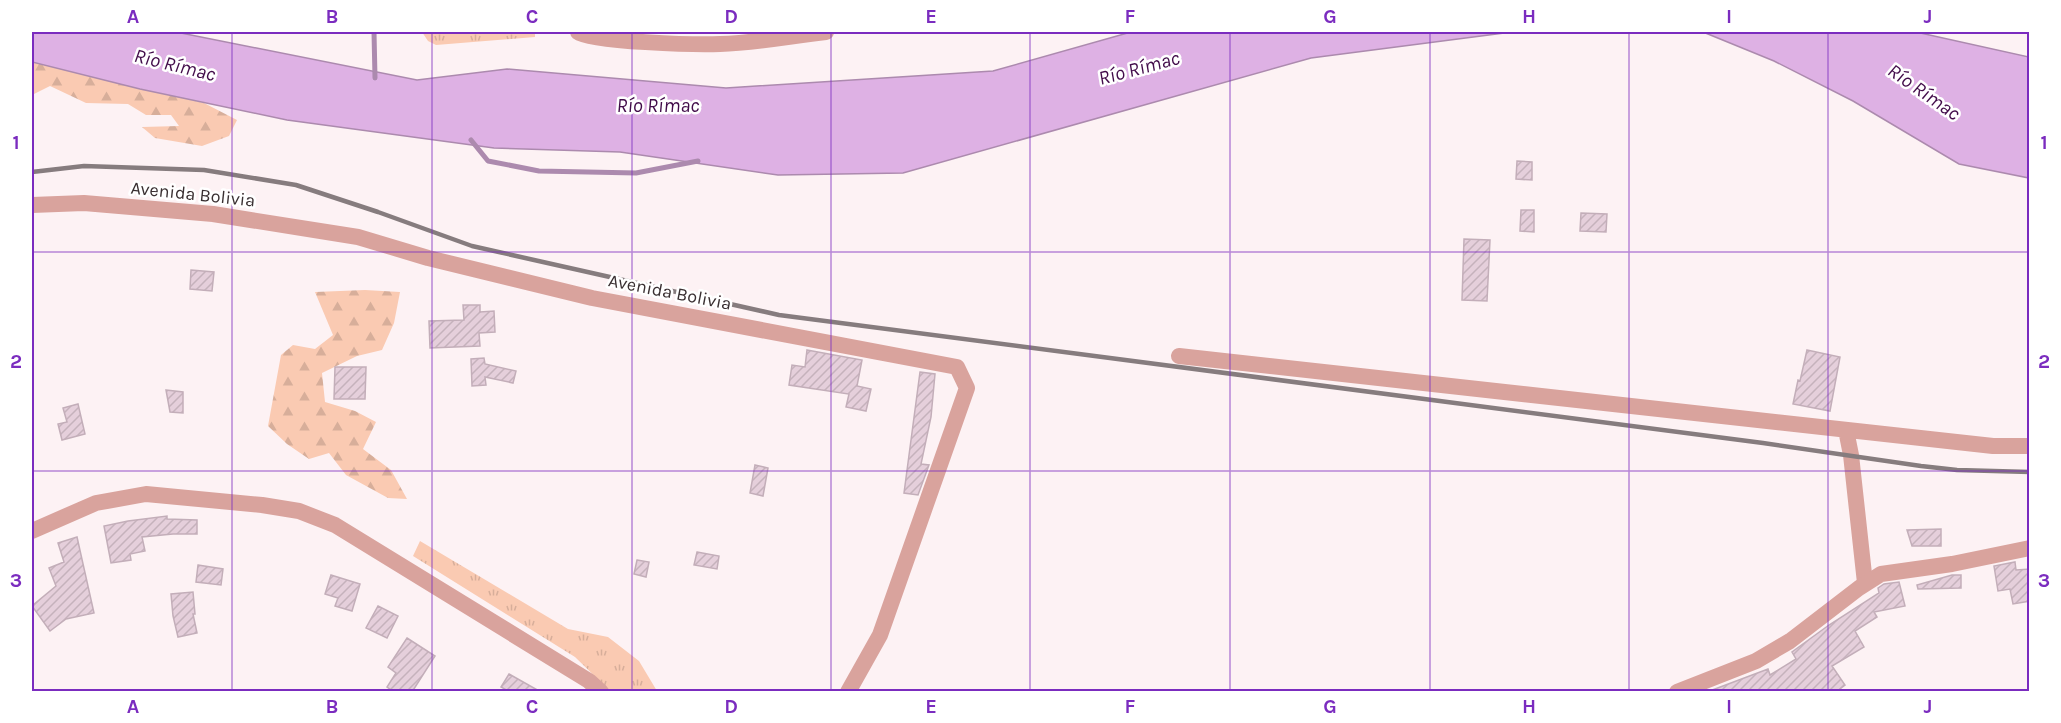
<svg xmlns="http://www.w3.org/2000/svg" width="2061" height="723" font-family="Karla,sans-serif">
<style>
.forest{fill:url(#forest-firs)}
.park{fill:url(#park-tufts)}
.water{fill:#deb1e4;stroke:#ac8aae;stroke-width:1.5}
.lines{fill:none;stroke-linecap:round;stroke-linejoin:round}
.stream{stroke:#ac8aae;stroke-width:5}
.building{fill:url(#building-hatch);stroke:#c3aeb9;stroke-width:1.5}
.minor{stroke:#d9a39d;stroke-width:16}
.tertiary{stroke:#d9a39d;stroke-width:16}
.rail{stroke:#867c7e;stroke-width:4.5}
.grid{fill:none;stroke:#7b2cbf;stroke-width:1.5;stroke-opacity:0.55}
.labels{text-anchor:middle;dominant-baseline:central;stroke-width:5;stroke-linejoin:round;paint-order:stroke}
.street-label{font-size:18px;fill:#392f31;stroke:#fff}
.water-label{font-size:20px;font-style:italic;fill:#420c4a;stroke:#fff}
.neatline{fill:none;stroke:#7b2cbf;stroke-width:2}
.grid-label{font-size:20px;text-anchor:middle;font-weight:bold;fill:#7b2cbf}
</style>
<defs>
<pattern id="forest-firs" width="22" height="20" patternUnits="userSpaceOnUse" patternTransform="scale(1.5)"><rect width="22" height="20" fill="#facab2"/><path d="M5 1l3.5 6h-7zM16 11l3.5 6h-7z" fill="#d7ae9a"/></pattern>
<pattern id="park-tufts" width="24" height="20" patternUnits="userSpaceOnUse" patternTransform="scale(1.5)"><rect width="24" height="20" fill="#facab2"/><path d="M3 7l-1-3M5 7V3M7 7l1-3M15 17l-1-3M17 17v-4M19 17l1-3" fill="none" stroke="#d7ae9a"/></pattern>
<pattern id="building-hatch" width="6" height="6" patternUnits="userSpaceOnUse" patternTransform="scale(1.5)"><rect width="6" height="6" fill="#e5cfdb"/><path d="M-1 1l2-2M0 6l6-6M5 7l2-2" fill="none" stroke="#c5b2bc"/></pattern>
</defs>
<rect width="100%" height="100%" fill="#fdf2f4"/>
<!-- forest -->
<path class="forest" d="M32,62L204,103L237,120L229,136L202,146L155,138L142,127L179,126L171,115H146L128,104L86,103L50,86L32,95Z
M365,290L400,292L394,323L382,350L357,356L322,373L325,402L355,411L376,422L363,449L391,470L407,499L388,498L346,475L329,453L309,459L287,444L268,426L281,355L293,345L315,349L333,335L315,292Z"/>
<!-- park -->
<path class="park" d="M422,32H535V37L436,45L428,41Z
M420,541L568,629L608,637L639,661L657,691H610L575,657L413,556Z"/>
<!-- water -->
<path class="water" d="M32,32H176L417,80L507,69L726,88L993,71L1131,32H1512L1311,58L903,173L778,175L620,152L494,148L287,120L140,89L32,62Z
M1703,32H1916L2029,57V178L1959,164L1853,101L1774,61Z"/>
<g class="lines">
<!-- stream -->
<path class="stream" d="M374,32L375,78
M471,140L488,161L539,171L636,173L698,161"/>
</g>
<!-- building -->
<path class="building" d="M1517,161L1532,162V180L1516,179Z
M1521,210H1534V232L1520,231Z
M1581,213L1607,214L1606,232L1580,231Z
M1464,239L1490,240L1487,301L1462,300Z
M191,270L214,272L212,291L190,289Z
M463,305H480V312L494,311L495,332L479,333L480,346L430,348L429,321L464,320Z
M807,350L862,360L857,386L871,389L866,411L846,407L849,394L789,385L792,365L805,367Z
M1807,350L1840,357L1830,411L1793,404L1798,380L1800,381Z
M484,358L485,364L516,371L513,383L485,377L486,385L472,386L471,359Z
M335,367H366L365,399H334Z
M920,372L935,374L931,417L921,464L929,465L918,495L904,493Z
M166,390L183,392V413L170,412Z
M78,404L85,434L62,440L58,424L67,422L63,408Z
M755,465L768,468L763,496L750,493Z
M167,516V519L197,520V534H173L142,537L145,551L130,554L131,560L111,563L104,526L128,521Z
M1941,529V546H1912L1907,530Z
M77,537L94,613L66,619L50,631L32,606L56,586L49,568L64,562L58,543Z
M697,552L719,556L717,569L694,565Z
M637,560L649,562L646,577L634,574Z
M2015,562L2016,570L2030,569V601L2013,604L2010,589L1998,591L1994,566Z
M198,565L223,569L221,585L196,582Z
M331,575L360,584L352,611L335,606L338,598L325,594Z
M1952,575H1961V588L1918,589L1917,585Z
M1899,582L1905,606L1874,612L1877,617L1855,631L1864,647L1832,666L1845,685L1836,692H1707L1768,669L1770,675L1796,659L1792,652L1829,625L1879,593L1878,588L1884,584Z
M193,592L195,614H193L197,633L178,637L173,616L171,594Z
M378,606L398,616L387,638L366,628Z
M407,638L435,656L412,692H394L387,687L396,673L388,667Z
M509,674L541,692H510L501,687Z"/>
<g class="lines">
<!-- minor -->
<path class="minor" d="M578,32C590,42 699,45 720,44C755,43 791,36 826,32
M32,205L84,203L213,214L358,237L428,258L592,298L957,367L967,388L880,635L848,692
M1179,356L1993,446H2030
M1846,430L1851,455L1865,583"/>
<!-- tertiary -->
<path class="tertiary" d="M32,531L96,503L146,494L262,505L299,511L335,525L589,681L601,692
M1677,692L1756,661L1790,641L1859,588L1881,574L1952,564L2030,548"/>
<!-- rail -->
<path class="rail" d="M32,172L84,166L204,170L296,185L378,212L472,246L779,315L1763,443L1921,466L1957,470L2030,472"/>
</g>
<!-- grid -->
<path class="grid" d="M232,32V692M432,32V692M632,32V692M831,32V692M1030,32V692M1230,32V692M1430,32V692M1629,32V692M1828,32V692M32,252H2030M32,471H2030"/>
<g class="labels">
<!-- street labels -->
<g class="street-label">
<text transform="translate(193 194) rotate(6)">Avenida Bolivia</text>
<text transform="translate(670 292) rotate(11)">Avenida Bolivia</text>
</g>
<!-- water labels -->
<g class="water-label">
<text transform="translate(175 65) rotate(14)">Río Rímac</text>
<text transform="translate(1139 68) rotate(-15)">Río Rímac</text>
<text transform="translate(1924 92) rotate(35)">Río Rímac</text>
<text x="658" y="105">Río Rímac</text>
</g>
</g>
<!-- border -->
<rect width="2061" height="723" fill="none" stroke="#ffffff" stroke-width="66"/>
<rect x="33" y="33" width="1995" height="657" class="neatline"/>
<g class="grid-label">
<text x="133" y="23">A</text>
<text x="332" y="23">B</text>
<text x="532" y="23">C</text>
<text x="731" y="23">D</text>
<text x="931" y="23">E</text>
<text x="1130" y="23">F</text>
<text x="1330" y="23">G</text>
<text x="1529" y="23">H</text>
<text x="1729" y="23">I</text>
<text x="1928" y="23">J</text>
<text x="16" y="149">1</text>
<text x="2044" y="149">1</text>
<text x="16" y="368">2</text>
<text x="2044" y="368">2</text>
<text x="16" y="587">3</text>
<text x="2044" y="587">3</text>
<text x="133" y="713">A</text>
<text x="332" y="713">B</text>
<text x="532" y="713">C</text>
<text x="731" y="713">D</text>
<text x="931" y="713">E</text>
<text x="1130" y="713">F</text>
<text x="1330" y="713">G</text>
<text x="1529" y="713">H</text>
<text x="1729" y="713">I</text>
<text x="1928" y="713">J</text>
</g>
</svg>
